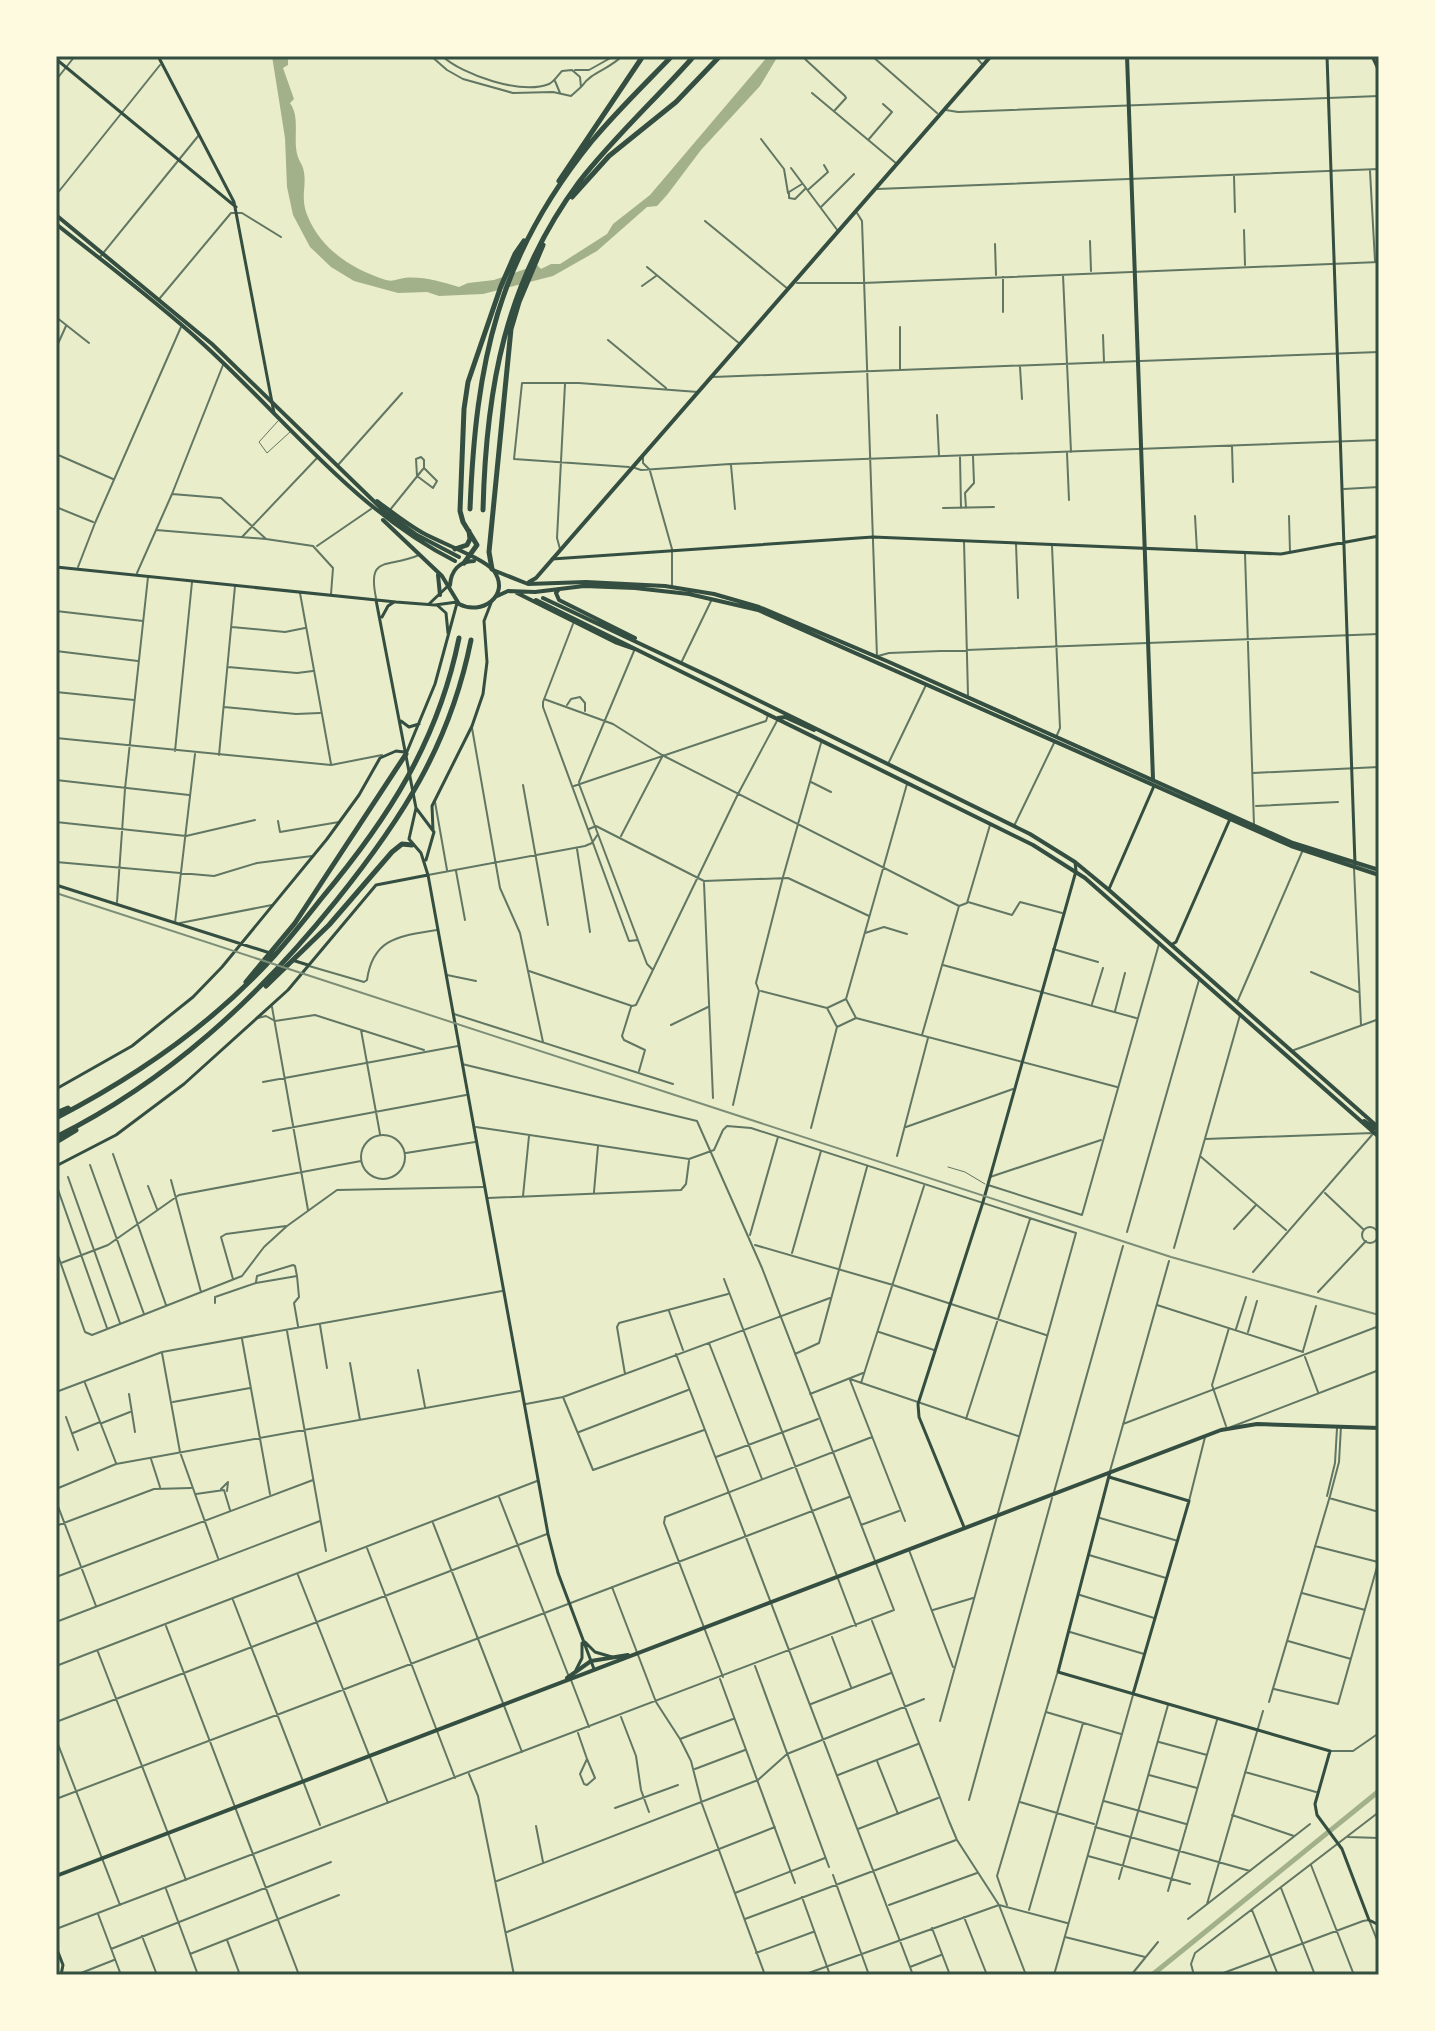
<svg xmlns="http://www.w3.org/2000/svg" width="1435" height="2031" font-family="'Alegreya Sans',sans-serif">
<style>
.water{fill:#a3b18a}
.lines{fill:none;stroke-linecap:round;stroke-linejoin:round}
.canal{stroke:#a3b18a;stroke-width:5}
.service{stroke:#617663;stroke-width:1}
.minor{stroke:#617663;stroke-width:2}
.secondary{stroke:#344e41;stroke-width:3}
.primary{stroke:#344e41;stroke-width:4}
.motorway{stroke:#344e41;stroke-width:5}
.rail{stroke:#7c8e77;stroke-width:2}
.neatline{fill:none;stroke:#344e41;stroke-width:3}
</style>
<rect width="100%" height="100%" fill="#e9edc9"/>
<!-- water -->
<path class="water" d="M272,56H288V65L283,68L294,99L290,103C301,119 292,139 298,157C299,161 302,164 303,168C308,185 299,196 308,217C322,250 352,269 386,280C393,282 398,279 404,278C423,276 441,282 459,287L468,283L494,280L537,265L541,269L551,264H560L607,234L613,224L650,195L768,56H778L760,86L701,150L667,195L657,206L647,207L597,251L553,276L483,294L439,296L427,292L398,293L354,281L331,267L310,247L293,215L287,187L285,138Z"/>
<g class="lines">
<!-- canal -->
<path class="canal" d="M56,1971L57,1975
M1152,1975L1379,1791"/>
<!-- service -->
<path class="service" d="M278,421L259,442L267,453L290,432
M948,1167L965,1172L985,1184"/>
<!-- minor -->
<path class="minor" d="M431,56L447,70L463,79L513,93L553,92L571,96L581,87L580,77L572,70L562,71C557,76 555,81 549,84C521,95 463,75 442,56
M872,56L937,113
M975,56L982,64
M805,59L845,96L846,98L835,110
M575,70H589L614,56
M56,80L75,56
M555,81L560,93
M582,86C591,72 610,69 622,56
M812,93L897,164
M946,110L958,112L1379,96
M761,139L784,169L788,193
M869,139L892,112L883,104
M791,168L838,231
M1370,171L1375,261
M1234,176L1235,212
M809,189L828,172L824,165
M877,189L1379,169
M56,195L160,65
M789,198L795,199L806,188
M789,198V192L802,184
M821,207L854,174
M857,213L862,221L877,657
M705,221L788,289
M1244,230L1245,265
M1090,241L1091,271
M995,244L996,275
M100,257L199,135
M647,267L740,344
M1063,275L1071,452
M1003,277V312
M797,283H863L1379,262
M642,286L656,276
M160,298L231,213H242L281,237
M56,317L89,343
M900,327V369
M1103,335L1104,362
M608,340L666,388
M56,348L66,326
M1020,367L1022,399
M713,377L1379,352
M937,415L939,456
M1232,446L1233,482
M1067,453L1069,500
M56,454L113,479
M421,457L424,460V468L437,481L433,488L417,476L416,459Z
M960,457L961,508
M643,458V463L649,469
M338,465L402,393
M731,465L735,509
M629,467L514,459L522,383H579L698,392
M635,468L641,470L730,464L1379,440
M650,471L672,549V586
M1344,489L1379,487
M172,494L221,498L265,538
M56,507L93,522
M943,508L994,507
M966,508L965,493L974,483L973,456
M390,510L423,469
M1195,516L1197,551
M1289,516L1290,552
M156,530L266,539L313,546L333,568L331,594
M242,537L317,458
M964,541L968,695
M1016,544L1018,598
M317,546L371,509
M1052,546L1060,728L1057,735
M560,549L557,538L565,384
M1245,554L1254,825
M78,567L95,523L181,327
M137,573L172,494L223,365
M300,593L331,764
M376,598C367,554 387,569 419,555
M56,611L143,621
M573,624L543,702V707L629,941L638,940
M232,627L285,632L305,628
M56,651L138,661
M878,656L889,653L1379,634
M682,661L712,599
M228,667L297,673L313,671
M56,692L134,700
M544,699L613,724L662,755L959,906
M567,705L571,699L580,697L585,703V711
M224,707L296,714L320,713
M472,728L500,888L520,933L543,1042
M56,738L331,765L382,755
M175,751L192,582
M219,755L235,586
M889,762L926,685
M1253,773L1379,767
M56,780L189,795
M579,782L634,651
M811,782L831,792
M579,784L647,964L653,970
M523,785L548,925
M574,786L766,721L768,715
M435,802L447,870
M1256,806L1338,802
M278,821L280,832L339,822
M56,822L186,836L255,820
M1014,826L1055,741
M589,829L596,826L704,881L788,878L869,916
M621,836L662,757
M577,849L590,932
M56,862L214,876L257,863L312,856
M1354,868L1361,1025
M456,871L465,920
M428,875L585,846L592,843L598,834
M704,883L713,1098
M117,902L125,789L148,577
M968,902L1012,915L1020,902L1062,913
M175,923L195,754
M180,923L272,905
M865,933L884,927L907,934
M1053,949L1098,962
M943,965L1136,1018
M309,966L364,982L367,980C373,937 401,936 437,930
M529,971L632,1006L636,1005L738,794L778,719
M1311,972L1358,992
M447,975L476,981
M761,991L827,1008
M846,999L907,784
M846,999L856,1018L837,1027L827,1008Z
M1238,1000L1302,852
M1092,1004L1103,968
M272,1007L308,1210
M631,1007L622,1036L624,1040L645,1050L639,1071
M1115,1011L1125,973
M454,1014L673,1084
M258,1018L266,1016L275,1021L315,1015L424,1050
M856,1018L1117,1087
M671,1025L708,1007
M361,1030L380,1134
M922,1035L959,906L967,903L990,825
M1294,1050L1379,1019
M263,1082L458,1046
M733,1105L759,991L756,983L783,877L821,743
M476,1127L689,1159L714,1150L723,1130L727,1126L751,1128L1076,1233L940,1721
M906,1127L1013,1089
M811,1128L837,1027
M273,1131L466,1095
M361 1157a22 22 0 1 1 44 0a22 22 0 1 1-44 0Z
M1205,1139L1373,1133
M406,1153L475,1142
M113,1154L166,1305
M897,1156L928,1038
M1200,1156L1286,1230
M90,1165L144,1314
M68,1177L120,1323
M990,1177L1101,1140
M171,1180L201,1292
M56,1184L107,1328
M988,1185L1082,1215L1159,944
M148,1186L157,1209
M594,1192L598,1146
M1325,1193L1364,1230
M523,1196L529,1136
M488,1198L681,1190L686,1184L689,1161
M1362 1235a8 8 0 1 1 16 0a8 8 0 1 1-16 0Z
M1234,1229L1256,1205
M1127,1232L1199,980
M750,1235L778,1137
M755,1245L893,1285L1046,1335
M1174,1248L1240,1015
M56,1250L85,1332L92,1335L242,1276L264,1247L287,1226L337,1190L483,1187
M792,1253L821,1151
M61,1263L108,1245L179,1195L361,1161
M1253,1272L1378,1128
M233,1279L221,1237L226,1234L286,1226
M724,1279L856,1626
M256,1282L257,1276L293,1265L295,1266L297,1276
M1318,1292L1366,1241
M215,1303V1297L256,1283L297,1276L299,1297L294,1303L298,1326
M1157,1305L1303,1352
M669,1311L683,1350
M320,1325L327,1368
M1236,1329L1246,1297
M287,1331L326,1551
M879,1332L934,1350
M1248,1332L1257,1301
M242,1339L270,1494
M709,1343L762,1479
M1303,1351L1316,1306
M162,1353L180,1452L218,1558
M676,1354L913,1975
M795,1354L819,1343L867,1167
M1305,1357L1318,1392
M350,1363L360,1420
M418,1370L425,1407
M625,1374L617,1327L619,1323L728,1294
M850,1379L1018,1436
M850,1380L905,1521
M85,1383L116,1463
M861,1383L924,1186
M56,1392L162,1352L502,1291
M129,1394L135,1432
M810,1394L863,1373
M563,1397L593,1470L704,1430
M173,1402L250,1388
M526,1404L563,1397L830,1298
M66,1417L78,1450
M966,1419L1030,1219
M102,1423L130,1412
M1123,1424L1379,1326
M1226,1426L1212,1385L1229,1328
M1231,1427L1379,1370
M579,1432L688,1390
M73,1433L100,1422
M716,1457L818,1419
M151,1459L160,1487
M1110,1471L1169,1261
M56,1489L116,1464L520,1391
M221,1489L228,1482L227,1491
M1054,1492L1123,1246
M196,1494L224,1490L230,1510
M1327,1496L1335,1463L1337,1428
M499,1497L569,1677
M1329,1498L1379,1512
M56,1501L96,1606
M1189,1501L1205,1437
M1100,1518L1178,1541
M433,1523L522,1752
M861,1525L899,1511
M56,1526L154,1489L191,1488
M1315,1546L1378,1562
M367,1548L455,1778
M909,1550L953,1667
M1089,1555L1166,1578
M298,1575L388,1803
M56,1577L313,1480
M612,1587L656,1702L680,1739L691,1761L702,1804L765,1975
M1302,1593L1365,1610
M1080,1595L1154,1618
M233,1600L320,1825
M933,1610L973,1598
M872,1621L949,1821L957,1840L999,1905L1026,1975
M56,1622L320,1521
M166,1626L299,1975
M1070,1632L1144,1654
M832,1637L851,1687
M1288,1641L1351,1659
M98,1652L186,1880
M56,1666L537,1481
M755,1666L829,1867
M723,1677L664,1523L665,1517L872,1437
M720,1679L795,1883
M571,1680L589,1727
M1274,1689L1338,1704L1379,1560
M1269,1702L1330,1496L1339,1462L1341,1426
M811,1704L891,1673
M1046,1712L1121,1734
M621,1717L636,1756L641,1790L649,1812
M56,1722L547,1534
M578,1733L587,1759L580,1774L584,1784L587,1785L595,1778L587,1759
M56,1739L120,1905
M680,1739L733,1719
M1159,1742L1207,1755
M1330,1751H1353L1379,1733
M877,1761L898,1814
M695,1769L745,1750
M1245,1772L1316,1792
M469,1774L478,1796L514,1975
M838,1775L918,1744
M1149,1775L1197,1788
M56,1799L849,1497
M969,1800L1052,1498
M1104,1801L1186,1824
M1020,1802L1094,1824
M615,1808L678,1785
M1232,1815L1294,1836
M536,1826L543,1862
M1095,1827L1250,1871
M858,1829L938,1798
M1348,1837L1379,1838
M1088,1856L1190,1884
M1311,1865L1354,1975
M833,1875L869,1975
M1119,1879L1168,1705
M497,1881L758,1780L787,1754L924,1699
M1281,1888L1315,1975
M166,1889L198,1975
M1168,1891L1217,1720
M735,1893L825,1858
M802,1897L830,1975
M1207,1904L1263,1711
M889,1905L977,1873
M1007,1905L997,1876L1057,1674
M1029,1910L1083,1723
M1252,1910L1278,1975
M98,1914L121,1975
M964,1917L987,1975
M745,1919L956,1840
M1188,1919L1310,1824
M932,1928L950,1975
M56,1929L894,1610L762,1268L697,1121L462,1064
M507,1932L775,1827
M142,1936L157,1975
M1065,1937L1145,1957
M227,1940L240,1975
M111,1949L331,1862
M756,1953L813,1932
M190,1954L339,1895
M910,1967L941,1955
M1132,1974L1158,1942
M76,1975L114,1960
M803,1975L999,1905L1067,1923
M1054,1975L1133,1695
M1194,1975L1191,1964L1195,1953L1379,1812
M1218,1975L1363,1921L1369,1920L1379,1945"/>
<!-- secondary -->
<path class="secondary" d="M158,56L234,202L274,413
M1327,56L1355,864
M1372,56L1379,71
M56,59L236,207
M552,559L873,537L1281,554L1379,536
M56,567L396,602L435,605L457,602
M376,600L416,808L409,839L421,853L428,875L548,1534L558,1573L594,1669
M429,604L449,585
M437,605L446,613L448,633
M382,617L388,606L394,602
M401,721L409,727L419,724
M406,754L435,684L457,603
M416,808L434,832L426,860
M433,830L432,806L472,726L483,694L487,662L484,621L491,603
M56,885L270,953
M1109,889L1154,786
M1171,945L1176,942L1230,819
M292,960L308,965
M56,1089L132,1046L193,997L222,967L327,839L359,795L380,758L396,751L404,752
M56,1166L116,1135L184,1084L288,990L376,885L428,875
M1110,1472L1058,1672L1330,1751L1315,1804L1317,1815L1342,1849L1369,1920L1379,1925
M1109,1477L1189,1501L1133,1694
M964,1527L919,1417L918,1404L983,1202L1076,871L1075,862
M585,1642L595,1652L612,1657
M576,1670L582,1658V1643
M56,1947L63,1965L61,1975"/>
<!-- primary -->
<path class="primary" d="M1127,56L1153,779
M56,215L212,344L385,512L417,535L459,557
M56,224C105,263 156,301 202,343C285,418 354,510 455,561
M377,501C392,512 407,524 423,533C439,542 485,559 494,571C511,596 481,616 459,604L442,576L383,520
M493,570L528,584L586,582L665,586L714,594L759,607L889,662L1293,843L1379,870
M438,575L440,595
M529,582L536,578L991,56
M450,585C451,571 459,561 474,561
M559,589L556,593L559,600L635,638
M517,593L615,642L635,649
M495,597L508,591L535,592L584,586L635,588L689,594L758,610L1291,846L1379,875
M543,598L717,680L1030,834L1075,862L1109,890L1379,1128
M536,600L1033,845L1085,878L1379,1137
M778,718L785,717L814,730
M1364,1121L1374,1128H1379
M567,1678L591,1661L628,1655
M56,1876L1221,1430L1257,1424L1379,1428"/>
<!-- motorway -->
<path class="motorway" d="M559,181L643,56
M572,197L609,156L676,102L720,56
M470,509C476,362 497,258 592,141C617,111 645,84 672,56
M483,510C486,388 505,282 579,182C614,137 657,98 694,56
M455,549L467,545L470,539L469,531
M464,563L477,545L463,522L460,511L464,409L468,382L501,286L515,254L524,241
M492,569L489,552L511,329L519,302L543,245
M246,982L295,923L406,754
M266,986L329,925L392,852L402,844L412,845
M56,1113L68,1108
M56,1118C137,1076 214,1023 275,955C291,937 306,918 321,899C388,819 438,742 459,638
M56,1137C168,1081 258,998 336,901C402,819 450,745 471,640
M56,1142L76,1130"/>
<!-- rail -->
<path class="rail" d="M56,893L1171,1257L1379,1315"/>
</g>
<!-- border -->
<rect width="1435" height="2031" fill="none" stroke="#fefae0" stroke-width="116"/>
<rect x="58" y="58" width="1319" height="1915" class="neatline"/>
</svg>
